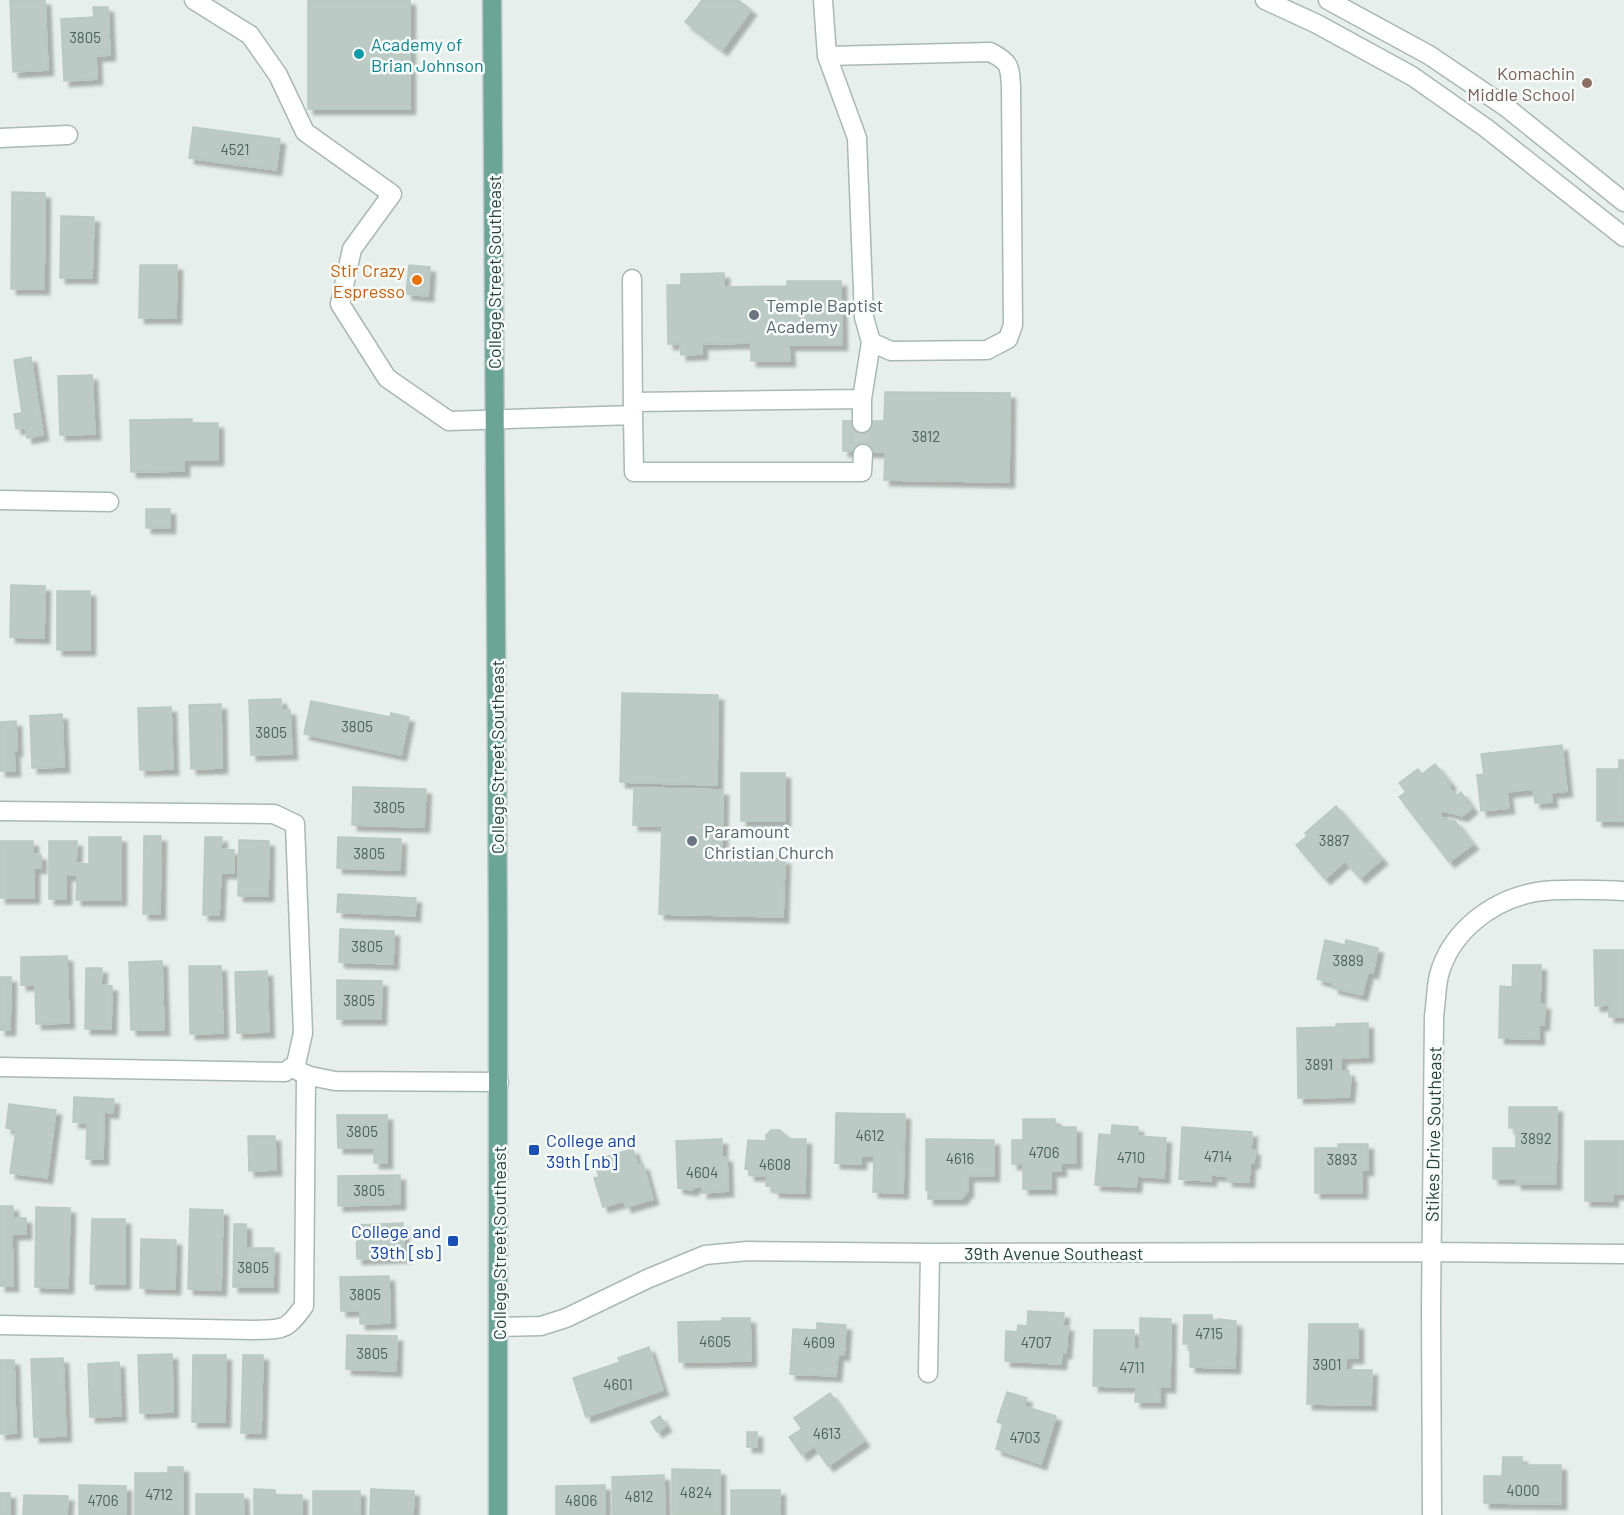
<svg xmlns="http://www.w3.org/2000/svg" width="1624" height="1515" font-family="Barlow,sans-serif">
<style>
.building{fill:#bbcac4;stroke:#b8c9c2;stroke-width:1.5;filter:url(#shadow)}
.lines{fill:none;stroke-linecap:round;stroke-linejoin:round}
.minor-tunnel{stroke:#bfccc8;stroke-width:18;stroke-dasharray:18 9;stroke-linecap:butt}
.minor-casing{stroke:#a8b8b2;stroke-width:21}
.major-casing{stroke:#c2cac8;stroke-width:21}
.minor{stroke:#fff;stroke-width:18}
.major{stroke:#6aa596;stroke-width:18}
.culture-dot{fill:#0f9aa8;stroke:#f7fbf9;stroke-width:2}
.education-dot{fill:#8d6e63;stroke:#f7fbf9;stroke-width:2}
.food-dot{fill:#e8710a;stroke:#f7fbf9;stroke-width:2}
.worship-dot{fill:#6b7280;stroke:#f7fbf9;stroke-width:2}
.transit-dot{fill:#1a4fb4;stroke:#f7fbf9;stroke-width:2}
.labels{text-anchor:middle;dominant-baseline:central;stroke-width:5;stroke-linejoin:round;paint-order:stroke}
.number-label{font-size:15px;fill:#4a645c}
.culture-label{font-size:18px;fill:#0d838f;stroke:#f7fbf9;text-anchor:start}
.education-label{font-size:18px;fill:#785e54;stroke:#f7fbf9;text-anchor:end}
.food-label{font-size:18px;fill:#c56008;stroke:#f7fbf9;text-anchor:end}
.street-label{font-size:18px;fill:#24423a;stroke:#f7fbf9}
.worship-label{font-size:18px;fill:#5b616d;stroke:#f7fbf9;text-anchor:start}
.transit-label{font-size:18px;fill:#164399;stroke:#f7fbf9;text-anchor:start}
</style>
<defs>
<filter id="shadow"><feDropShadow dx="5.5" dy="5.5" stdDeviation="1.5" flood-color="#0004"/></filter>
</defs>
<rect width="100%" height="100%" fill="#e6efeb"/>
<!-- building -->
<path class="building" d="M10,0H45L48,70L13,72Z
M308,0H410V109H308Z
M702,0H738L751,10L722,50L685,22Z
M93,7H108L110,55L96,56L97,79L64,81L61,19L94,17Z
M193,127L280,139L276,170L189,158Z
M12,192L45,193L44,289H11Z
M61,216L94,217L92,278H60Z
M140,265H177L176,318H139Z
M409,265L430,267L428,296L406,294Z
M724,273V287L787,286V281H841L842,345H789L790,361H751V343L702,344V354L681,355L680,344H668L667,285H681V274Z
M31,357L43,435L27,438L25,427L16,429L14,414L22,413L14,360Z
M92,375L95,434L60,435L58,376Z
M885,392L1010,393L1009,482L884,480L885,452L843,451V421H884Z
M192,419V423H218V460H184V471L131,472L130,420Z
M146,509H170V528H146Z
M11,585L45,586L44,638L10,637Z
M57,591H90V650H57Z
M622,693L718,695L717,785L620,782Z
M281,699L282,710H290L292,754L251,755L249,700Z
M311,701L390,717L391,713L409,717L401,755L304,734Z
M221,704L222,768L191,769L189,705Z
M171,707L173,769L140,770L138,708Z
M62,714L64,767L32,768L30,716Z
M16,721L17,751H14L15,771H0V722Z
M1562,745L1567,791L1551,793L1552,802L1535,803L1533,789L1507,792L1509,808L1481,811L1477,775L1484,774L1481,754Z
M1619,760H1624V821H1597V769H1619Z
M1435,764L1451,784L1448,786L1456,797L1461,792L1472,808L1462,816L1443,811L1439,814L1442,818L1455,821L1473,844L1449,862L1399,797L1406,792L1399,783L1418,769L1422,774Z
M741,773H785V821H741Z
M353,787L426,789L424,827L352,825Z
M634,788L723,790L722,857L785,859L783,917L659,914L662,826L633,825Z
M1336,806L1382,859L1360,878L1345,861L1325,879L1296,845L1307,836L1305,833Z
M144,836H161L160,914H143Z
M89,837H121V900H76L77,875H66V899H49V841H77L76,863L89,864Z
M205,837H222L221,849L234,850V873H221L219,915H203Z
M338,837L401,839L400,870L337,868Z
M239,840L269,841L268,896H238Z
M0,841H33V854L41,855V868H34V898H0Z
M338,894L416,898L415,916L337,912Z
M340,929L394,931L393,964L339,962Z
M1325,940L1345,945L1346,940L1378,948L1373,973L1368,972L1362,995L1333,988V983L1317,979Z
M1594,950H1624V1017H1609V1005L1595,1006Z
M67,956L69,1023L36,1024L35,985H21V957Z
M162,961L164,1030H131L129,962Z
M1513,965H1541L1540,1004H1545L1544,1025H1539V1039L1499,1038L1500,986L1512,987Z
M189,966H221L223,1033L190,1034Z
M86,968H102L101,985L112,986L111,1029H85Z
M267,971L269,1032L237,1033L235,972Z
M0,977H11L10,1030H0Z
M337,980L382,981L381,1019H337Z
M1368,1023V1057L1341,1058V1071H1349V1077H1351L1349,1097L1298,1098L1297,1028L1336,1027V1024Z
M74,1097L114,1099L113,1113L104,1112L103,1159H86L87,1123L73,1122Z
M9,1104L56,1110L47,1178L10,1173L16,1130L6,1128Z
M1509,1107H1557L1556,1184H1516V1179H1493V1148H1516V1128H1509Z
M836,1113L905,1114L903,1193L873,1192L874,1156H861V1164L835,1163Z
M337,1115H387V1163H374V1148H338Z
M1023,1119H1055V1127H1076V1163H1061V1171H1051V1189H1023V1164H1012V1140H1023Z
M1112,1125L1138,1127V1136L1166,1138L1164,1178L1137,1176L1136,1187L1095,1185L1099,1134L1111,1135Z
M1182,1127L1252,1132L1251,1150H1255L1254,1163H1250L1249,1182L1227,1181L1228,1176L1211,1175V1181L1179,1179Z
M771,1130H780L789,1139H806L805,1193L774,1192V1187L766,1186L767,1176L749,1175V1170L745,1169L748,1140L766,1141V1135Z
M248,1136H275L276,1170L249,1171Z
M722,1139V1157H727L728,1191L702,1193V1186L694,1187L692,1190L678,1188L676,1141Z
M926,1139L994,1140V1176H968V1191L961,1199H928V1190H926Z
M1585,1141H1624V1194H1613V1201H1585Z
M1338,1144H1368V1170H1362V1193H1315V1148H1338Z
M633,1149L638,1166L643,1164L653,1199L626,1207L624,1201L603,1207L594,1178L599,1177L594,1160Z
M400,1175V1204L338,1206V1176Z
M0,1206H13V1218H26V1234H12L13,1286H0Z
M36,1207L70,1208L68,1288L35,1287Z
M190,1209L223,1210L221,1290L188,1289Z
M92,1219H125V1284H90Z
M403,1223L404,1257L357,1259L356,1225Z
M234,1224H246V1248H274L273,1287H233Z
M141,1239L176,1240L175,1289L140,1288Z
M389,1276L390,1323L360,1324V1311H341L340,1277Z
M1028,1311L1064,1313L1063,1326H1068L1066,1353H1062L1061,1364L1005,1361L1006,1331L1017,1332L1018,1325L1027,1326Z
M1184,1315H1212V1321H1218V1319L1236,1321L1235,1368L1190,1367V1344H1183Z
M722,1318H750L751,1361L679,1362L678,1322L722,1321Z
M1140,1318L1171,1319L1170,1387H1160V1402H1135L1136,1387L1093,1386L1094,1330H1134V1349H1140Z
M817,1323L846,1325L844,1355L838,1354L836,1376L790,1374L793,1329L817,1330Z
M1309,1324H1358V1358H1346V1370H1372L1371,1405L1307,1404Z
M347,1335L397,1336L396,1371L346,1369Z
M649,1347L663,1390L586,1417L573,1378L620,1362L618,1358Z
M172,1354L173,1412L140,1413L138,1355Z
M193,1355H226L225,1422H192Z
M243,1355H263L261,1433H241Z
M63,1358L66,1436L34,1437L31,1359Z
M0,1360H14L16,1433L0,1434Z
M119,1362L121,1416L90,1417L88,1364Z
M1007,1392L1027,1398L1024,1406L1056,1416L1041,1464L996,1449L1003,1424L997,1422Z
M830,1393L864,1441L828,1466L814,1446L802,1455L789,1437L802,1429L794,1418Z
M660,1416L666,1426L657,1432L651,1422Z
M747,1432H757V1447H747Z
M1503,1457H1522V1465H1561V1504L1484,1503V1476H1502Z
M168,1467H183V1515H135V1473H168Z
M672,1469L720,1470V1515L672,1514Z
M664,1475L665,1515H613L612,1477Z
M79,1485L126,1486V1515H79Z
M605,1485V1515H556V1486Z
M254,1489L275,1490V1495H302V1515H254Z
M371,1489L414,1491L413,1515H370Z
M731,1490H780V1515H731Z
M313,1491H360V1515H313Z
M0,1493H10V1515H0Z
M196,1494H243L244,1515H196Z
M24,1495L68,1496L67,1515H23Z"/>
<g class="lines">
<!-- minor-tunnel -->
<path class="minor-tunnel" d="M862,423L863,454"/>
<defs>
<path id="minor" d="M194,0L250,35L278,75L305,132L392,194L352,249L340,304L387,378L449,421L633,415L632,279
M823,0L827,56L857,138L864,317L871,342L891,351L987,350L1008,339L1013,325L1011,88C1010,66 1010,62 990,52L827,56
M1265,0L1317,24L1412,76L1486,128L1624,237
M1328,0L1429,55L1506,107L1624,202
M0,138L68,135
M862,399L871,342
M633,402L862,399V423
M633,415L634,472H862L863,454
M0,500L109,502
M0,811L274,814L295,824L303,1033L296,1064L285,1072L0,1067
M298,1071L310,1076L335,1081L499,1082
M0,1325L254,1330C284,1329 286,1331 304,1306L306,1075
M498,1327L541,1326L566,1318L647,1279L705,1255L748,1251L930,1253L1432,1252L1624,1254
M928,1373L930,1253
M1432,1515L1431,1310L1434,1016C1436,1003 1436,988 1439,975C1451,931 1492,900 1536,892C1560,888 1599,890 1624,891"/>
<path id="major" d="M492,0L498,934V1515"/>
</defs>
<!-- minor casing -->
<use href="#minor" class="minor-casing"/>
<!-- major casing -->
<use href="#major" class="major-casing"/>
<!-- minor -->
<use href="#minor" class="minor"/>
<!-- major -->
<use href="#major" class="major"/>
</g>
<!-- markers -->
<circle class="culture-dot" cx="359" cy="54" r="6"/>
<circle class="education-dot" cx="1587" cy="83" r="6"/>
<circle class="food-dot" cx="417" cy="280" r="6"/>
<g class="worship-dot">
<circle cx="754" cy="315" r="6"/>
<circle cx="692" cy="841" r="6"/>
</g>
<g class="transit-dot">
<rect x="528" y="1144" width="12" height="12" rx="3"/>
<rect x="447" y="1235" width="12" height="12" rx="3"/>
</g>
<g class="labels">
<!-- number labels -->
<g class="number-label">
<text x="85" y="37">3805</text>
<text x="235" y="149">4521</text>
<text x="926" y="436">3812</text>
<text x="357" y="726">3805</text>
<text x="271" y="732">3805</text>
<text x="389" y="807">3805</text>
<text x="1334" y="840">3887</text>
<text x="369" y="853">3805</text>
<text x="367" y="946">3805</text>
<text x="1348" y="960">3889</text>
<text x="359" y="1000">3805</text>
<text x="1319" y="1064">3891</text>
<text x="362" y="1131">3805</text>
<text x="870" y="1135">4612</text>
<text x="1536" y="1138">3892</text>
<text x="1044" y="1152">4706</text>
<text x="1218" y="1156">4714</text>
<text x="1131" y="1157">4710</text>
<text x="960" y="1158">4616</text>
<text x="1342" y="1159">3893</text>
<text x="775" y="1164">4608</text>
<text x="702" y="1172">4604</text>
<text x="369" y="1190">3805</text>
<text x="253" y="1267">3805</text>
<text x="365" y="1294">3805</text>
<text x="1209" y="1333">4715</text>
<text x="715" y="1341">4605</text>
<text x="819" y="1342">4609</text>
<text x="1036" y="1342">4707</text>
<text x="372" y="1353">3805</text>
<text x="1327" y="1364">3901</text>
<text x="1132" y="1367">4711</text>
<text x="618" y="1384">4601</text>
<text x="827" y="1433">4613</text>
<text x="1025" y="1437">4703</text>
<text x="1523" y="1490">4000</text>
<text x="696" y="1492">4824</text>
<text x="159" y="1494">4712</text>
<text x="639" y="1496">4812</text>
<text x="103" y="1500">4706</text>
<text x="581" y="1500">4806</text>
</g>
<!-- culture labels -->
<g class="culture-label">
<text x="371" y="44">Academy of<tspan x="371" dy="21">Brian Johnson</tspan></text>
</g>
<!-- education labels -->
<g class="education-label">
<text x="1575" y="73">Komachin<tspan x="1575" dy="21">Middle School</tspan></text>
</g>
<!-- food labels -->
<g class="food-label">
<text x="405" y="270">Stir Crazy<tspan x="405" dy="21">Espresso</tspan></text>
</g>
<!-- street labels -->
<g class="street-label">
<text transform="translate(494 272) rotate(-90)">College Street Southeast</text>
<text transform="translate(497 757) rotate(-90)">College Street Southeast</text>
<text transform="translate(1433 1134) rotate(-89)">Stikes Drive Southeast</text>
<text transform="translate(499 1243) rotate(-90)">College Street Southeast</text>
<text x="1054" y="1253">39th Avenue Southeast</text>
</g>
<!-- worship labels -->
<g class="worship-label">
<text x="766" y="305">Temple Baptist<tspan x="766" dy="21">Academy</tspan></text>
<text x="704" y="831">Paramount<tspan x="704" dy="21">Christian Church</tspan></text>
</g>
<!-- transit labels -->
<g class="transit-label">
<text x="546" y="1140">College and<tspan x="546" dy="21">39th [nb]</tspan></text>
<text x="441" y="1231" text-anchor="end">College and<tspan x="441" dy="21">39th [sb]</tspan></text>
</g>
</g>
</svg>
